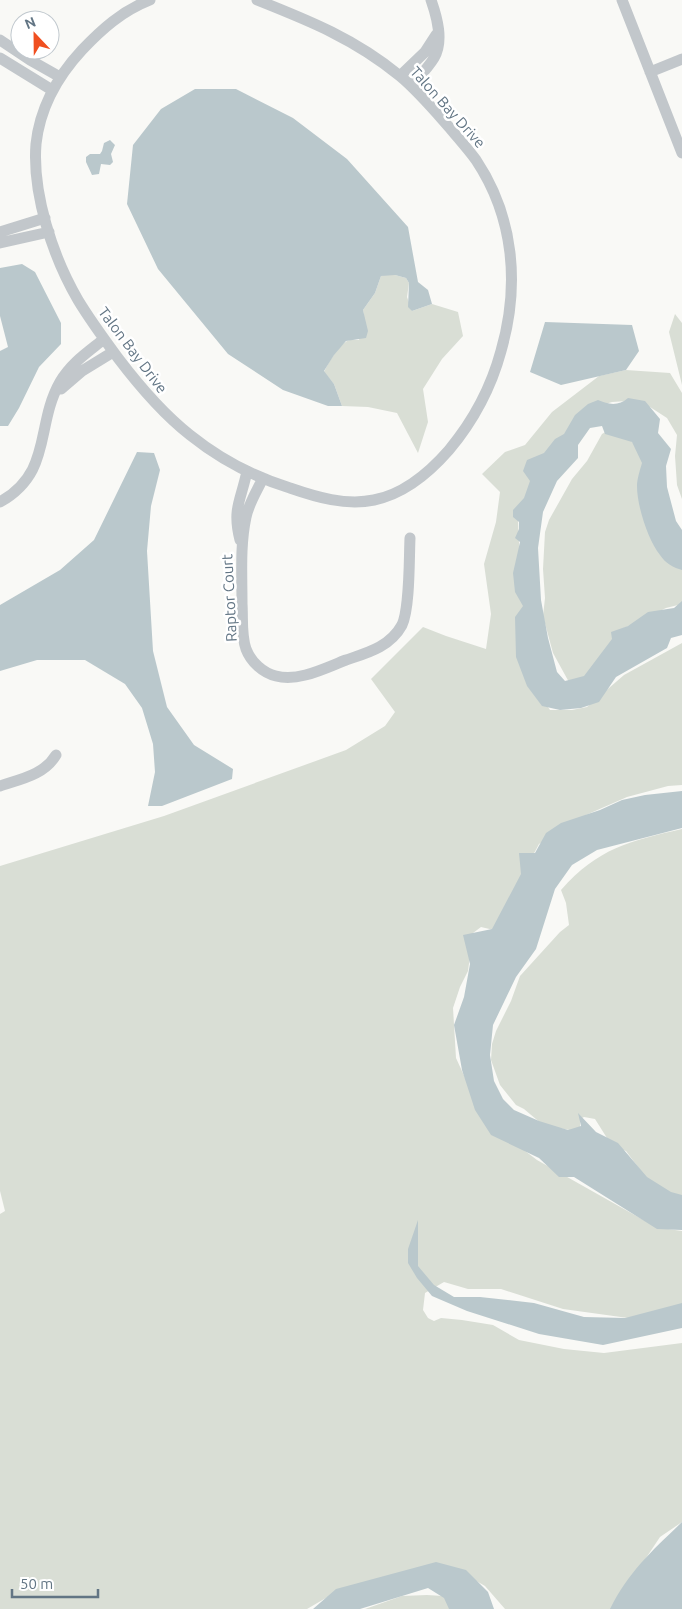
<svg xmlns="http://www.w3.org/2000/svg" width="682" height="1609" font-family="Ubuntu,sans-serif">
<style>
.green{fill:#d9ded5}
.water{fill:#bac8cc}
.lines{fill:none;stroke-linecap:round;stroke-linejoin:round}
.minor{stroke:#c2c7cb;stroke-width:11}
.labels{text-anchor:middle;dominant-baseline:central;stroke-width:5;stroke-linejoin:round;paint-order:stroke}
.street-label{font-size:15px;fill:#627584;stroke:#fff}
</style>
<rect width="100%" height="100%" fill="#f9f9f6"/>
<!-- green -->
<path class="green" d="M384,275H395L406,278L409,283L407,297L412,311L432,304L458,312L463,336L442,359L423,389L428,422L418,453L397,413L368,407L342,406L334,384L324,372C329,362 337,347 347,341C351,339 355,340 359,340L364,316L363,310L375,293L381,276Z
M675,314L682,323V385L669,332Z
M626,370L670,373L682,393V499L677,485L675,456L677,435L667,418L650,407L627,401L612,402L589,409L518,521L520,564L542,698L550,710H572L587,707L624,675L682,643V785L668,786L627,797L586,815L539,844L516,887L498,931L481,927L473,933L468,971L460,987L453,1008L456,1058L478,1106L500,1132L537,1160L647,1222L668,1229L682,1231V1304L628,1318L563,1309L501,1289H468L444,1282L425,1293L423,1310L428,1318L434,1321L441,1318L462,1320L493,1325L519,1340L564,1349L604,1353L682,1343V1522L660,1537L612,1609H505L485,1586L466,1575L343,1588L307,1609H0V1214L5,1211L0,1191V866L164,816L346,750L385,726L395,712L371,679L423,627L446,636L486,649L491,614L484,564L496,522L500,492L482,474L505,452L525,445L552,412L599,376Z
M607,431L620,432L647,454L682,564V604L666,608L618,631L597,671L570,684L553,653L543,616L545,598L543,569L545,532L549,520L572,479L587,461L602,434Z
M682,829V1200L659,1195L626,1151L612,1146L595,1119L584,1117L580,1119V1132L543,1125L524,1109L516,1105L500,1085L491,1060L492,1044L496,1031L511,1001L520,976L560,932L569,925L566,903L561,890C598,848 630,841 682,829Z
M427,1595L443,1596L459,1609H365L402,1596Z"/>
<!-- water -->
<path class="water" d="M195,89H236L293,118L347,159L408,227L418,282L428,290L432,304L412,311L408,307L409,283L406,278L395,275L381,276L375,293L363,310L368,331L366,338L346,341L334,355L324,371L334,384L342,406H328L283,390L228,354L158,269L127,204L133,145L161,109Z
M110,140L115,145L111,154L113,162L110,165L101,164L99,174L92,175L86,162V157L90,154H100L102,151L104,143Z
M22,264L35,272L61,323V344L39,367L19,408L8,426H0V351L8,347L0,316V268Z
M545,322L632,325L639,351L626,370L561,385L530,372Z
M628,398L645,401L660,419L658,433L671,449L666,466L667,487L676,521L682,530V570C674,568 665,563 660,555C648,540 637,506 637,486C637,479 640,470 642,463L632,442L605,434L602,426L590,428L578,445V458L557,481L543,512L538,548L541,600L548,638L557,672L565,681L584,676L612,639L611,632L628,626L648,612L674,608L682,601V635L671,638L667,648L616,677L599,702L581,708L560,710L542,706L527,686L516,657L515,617L523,606L515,592L513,573L520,542L515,538L519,529V522L513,517V510L524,498L530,481L523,471L527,460L544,453L555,439L564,434L575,415L588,404L598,400C609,405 619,406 628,398Z
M137,452L154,453L160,470L151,506L147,551L153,651L167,707L194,745L233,769L232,779L162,806H148L155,772L153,744L142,708L125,684L85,660H37L0,671V605L60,570L94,540Z
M682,791V828L597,850L572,865L555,889L536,949L516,977L493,1025L490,1055L494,1081L503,1099L514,1110L539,1121L568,1130L581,1126L578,1113L596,1132L618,1143L647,1177L671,1192L682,1195V1230L657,1229L574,1177H559L539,1158L491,1135L475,1110L462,1070L454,1025L464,997L470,964L463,935L492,929L521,874L519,853H535L546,833L561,823L600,810L622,800L645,795Z
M418,1220V1266L434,1285L454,1297H480L534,1303L584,1317L625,1318L682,1303V1328L603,1345L539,1334L467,1311L432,1296L417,1278L408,1263V1249Z
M682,1522V1609H610C629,1571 652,1551 682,1522Z
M436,1562L466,1570L488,1592L494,1609H449L444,1598L428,1588L360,1609H313L336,1589Z"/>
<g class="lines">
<!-- minor -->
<path class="minor" d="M150,0C122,11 102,29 82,50C57,77 40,107 36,144C32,194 53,257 78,300C90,320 104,339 118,358C140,387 162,413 190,435C220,459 254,477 290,488C316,497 346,506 374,500C404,494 429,473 449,450C474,420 491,388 501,351C520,285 514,217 476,160C468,149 458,138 449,127C434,110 418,91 400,76C355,39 310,21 257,0
M622,0L682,153
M0,40L30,60L60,77
M0,58L52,90
M650,72L682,59
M400,76L425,52L436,35
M411,86C419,77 428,68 434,58C444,41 437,17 431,0
M0,232L45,218
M0,243L49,232
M61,389L82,371L113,352
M263,478C257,491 249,503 246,517C240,545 242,574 242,604C243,618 241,635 246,649C251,662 263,673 276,676C299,682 325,668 346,660C367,653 390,647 402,625C410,608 409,559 410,538
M0,502C53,472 35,426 60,382C71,363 88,352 104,339
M240,540C232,508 241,501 247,471
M0,786C21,779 44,775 56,755"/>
</g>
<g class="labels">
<!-- street labels -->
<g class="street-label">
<text transform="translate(448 107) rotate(48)">Talon Bay Drive</text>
<text transform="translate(133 350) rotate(53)">Talon Bay Drive</text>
<text transform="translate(229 598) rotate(-93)">Raptor Court</text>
</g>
</g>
<!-- north arrow -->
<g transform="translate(35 35) rotate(338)"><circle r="24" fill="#ffffff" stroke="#c0c8ce"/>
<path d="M0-4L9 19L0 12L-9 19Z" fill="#f04f20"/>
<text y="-8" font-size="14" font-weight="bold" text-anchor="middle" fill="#627584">N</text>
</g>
<!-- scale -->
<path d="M12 1589v8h86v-8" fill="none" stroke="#627584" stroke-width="2.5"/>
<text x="20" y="1589" font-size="15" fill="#627584" stroke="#ffffff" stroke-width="4" paint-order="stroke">50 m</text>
</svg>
